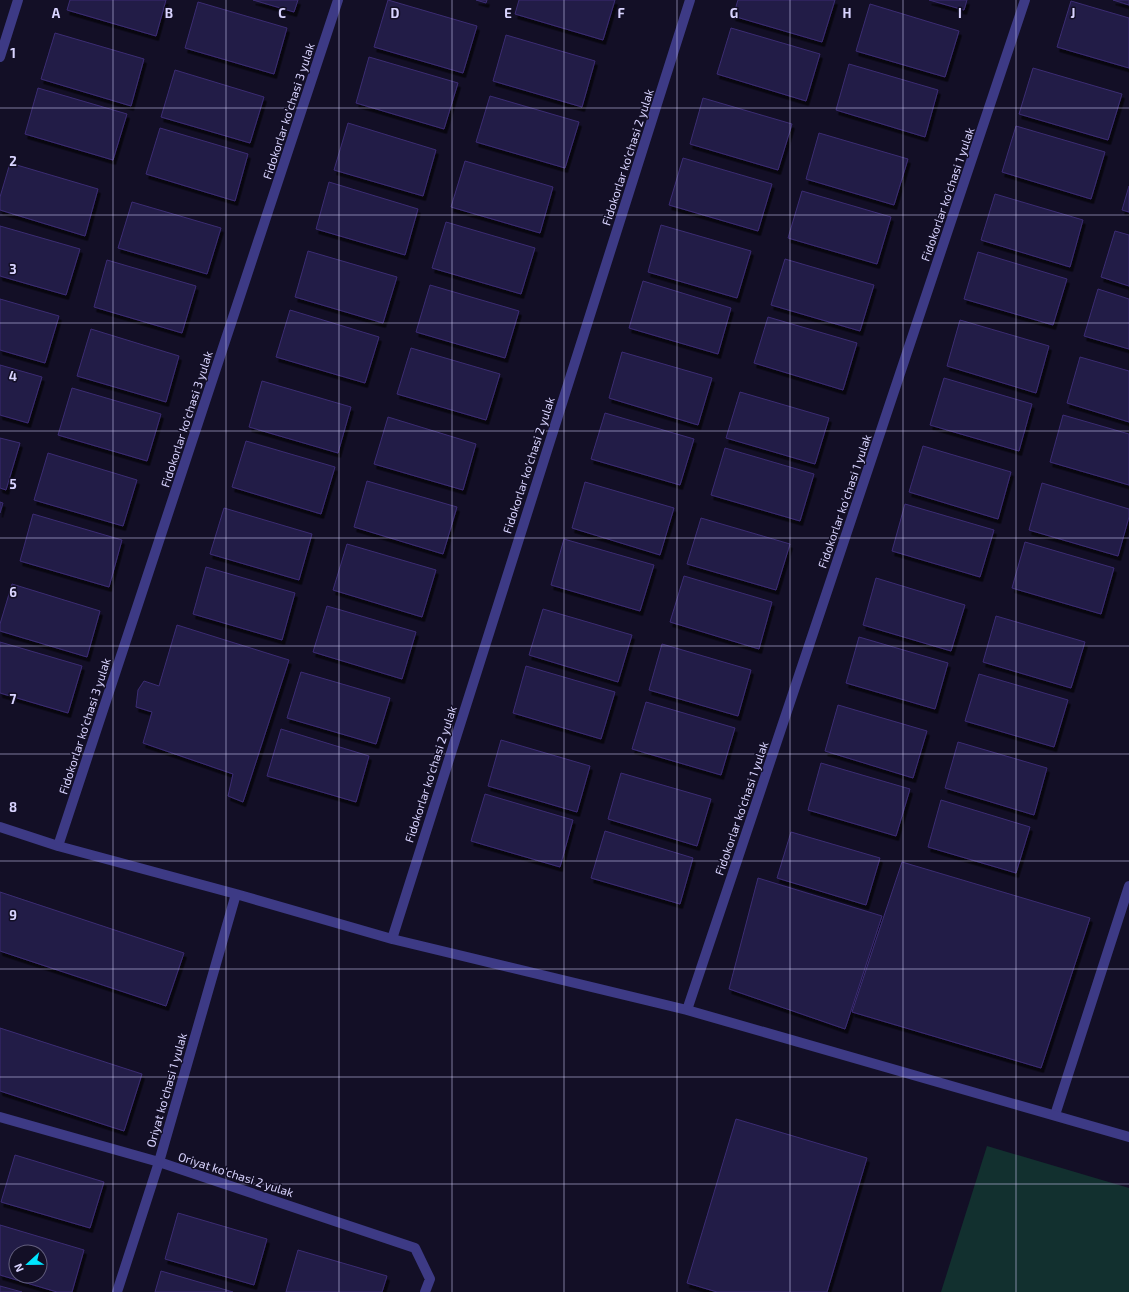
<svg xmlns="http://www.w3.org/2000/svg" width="1129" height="1292" font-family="'Exo 2',sans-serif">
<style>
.green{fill:#12302f}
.building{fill:#241b47;stroke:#3b2d73;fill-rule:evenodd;filter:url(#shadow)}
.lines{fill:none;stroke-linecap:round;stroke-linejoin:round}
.service{stroke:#3d3a85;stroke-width:10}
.minor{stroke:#3d3a85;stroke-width:10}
.grid{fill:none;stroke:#d9d4ff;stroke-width:1;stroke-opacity:0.55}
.labels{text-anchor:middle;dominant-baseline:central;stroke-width:3;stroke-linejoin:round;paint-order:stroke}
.street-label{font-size:12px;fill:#d9d4ff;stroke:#130f26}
.grid-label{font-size:13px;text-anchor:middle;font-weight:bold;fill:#d9d4ff;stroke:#130f26;stroke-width:3;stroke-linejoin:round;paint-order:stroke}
</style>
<defs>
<filter id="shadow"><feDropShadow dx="2.5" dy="4.5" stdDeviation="0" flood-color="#0009"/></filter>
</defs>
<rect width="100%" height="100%" fill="#130f26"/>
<!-- green -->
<path class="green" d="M987,1146L1129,1188V1292H941Z"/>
<!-- building -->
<path class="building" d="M70,0H166L156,36L67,10Z
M253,0H298L294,12Z
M388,0L477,26L463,73L374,47Z
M476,0H487L486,3Z
M519,0H615L603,40L515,14Z
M738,0H835L822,42L733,16Z
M929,0H967L964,10Z
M1113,0H1129V5Z
M1071,1L1129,18V68L1057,47Z
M198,2L287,28L274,74L185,48Z
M870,4L959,31L945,77L856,51Z
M731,28L820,54L806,101L717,74Z
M55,33L144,59L131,106L41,79Z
M506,35L595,61L582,107L493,81Z
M369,57L458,83L444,129L356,103Z
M849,64L938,90L925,137L836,110Z
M1033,68L1122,94L1108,140L1019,114Z
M175,70L264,97L250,143L161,117Z
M38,88L127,114L113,160L25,134Z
M490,96L579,122L565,168L476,142Z
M703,98L792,124L778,170L690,144Z
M348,123L436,150L423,196L334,170Z
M1016,126L1105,152L1091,199L1002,172Z
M160,128L248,154L235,201L146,174Z
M819,133L908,159L894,205L806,179Z
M683,158L772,184L758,231L669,205Z
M465,161L553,187L540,233L451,207Z
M10,163L98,189L85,236L0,210V197Z
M329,182L418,209L405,255L316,229Z
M1129,186V212L1122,210Z
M802,191L891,217L877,264L788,238Z
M995,194L1083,220L1070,267L981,240Z
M132,202L221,228L207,274L118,248Z
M446,222L535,248L521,294L432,268Z
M661,225L751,251L737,298L648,272Z
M0,226L80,249L66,295L0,276Z
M1115,231L1129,235V286L1101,277Z
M308,251L397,277L383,323L295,297Z
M978,252L1067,279L1053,325L964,299Z
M785,259L874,285L860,331L771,305Z
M107,260L196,286L182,333L94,307Z
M643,281L731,308L718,354L629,328Z
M430,285L519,311L505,358L416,332Z
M1098,289L1129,299V349L1084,336Z
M0,299L59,316L45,363L0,350Z
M290,310L379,337L365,383L276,357Z
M768,317L857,343L843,390L754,363Z
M960,320L1049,346L1036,393L947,366Z
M91,329L179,356L166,402L77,376Z
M411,348L500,374L486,420L397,394Z
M622,352L712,378L698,425L609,398Z
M1080,357L1129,371V422L1067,403Z
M0,365L42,377L28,423L0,415Z
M944,378L1032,404L1019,451L930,425Z
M262,381L351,407L338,453L249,427Z
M72,388L161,414L147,461L58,435Z
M740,392L829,418L815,464L726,438Z
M605,413L694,439L680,485L591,459Z
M1063,415L1129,434V485L1050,462Z
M388,417L476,444L463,490L374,464Z
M0,438L20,443L6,490L0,488Z
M246,441L335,467L321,514L232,487Z
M923,446L1011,472L998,519L909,492Z
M725,448L814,474L800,521L711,495Z
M48,453L137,480L123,526L34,500Z
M367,481L457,507L443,554L354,527Z
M585,482L674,508L660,555L572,528Z
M1042,483L1129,509V517L1118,556L1029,530Z
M0,502L3,503L0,513Z
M905,504L994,530L980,577L892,551Z
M224,508L312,534L299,580L210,554Z
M33,514L122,540L109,587L20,561Z
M701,518L790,544L776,590L687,564Z
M564,539L654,565L640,611L551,585Z
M1025,542L1114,568L1101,614L1012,588Z
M347,544L436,570L422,617L333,590Z
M206,567L295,593L282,640L193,614Z
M684,576L772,602L759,649L670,622Z
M876,578L965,605L951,651L863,625Z
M12,584L100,611L87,657L0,631V624Z
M327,606L416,632L402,679L313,652Z
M543,609L632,635L618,682L529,655Z
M996,616L1085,642L1071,688L983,662Z
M177,625L289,660L243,802L228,796L233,774L143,743L152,712L136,707L138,690L144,681L159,686Z
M859,637L948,663L935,709L846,683Z
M0,642L82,666L68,713L0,693Z
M662,644L751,670L738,716L649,690Z
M526,666L615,692L601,739L513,713Z
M301,672L390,698L376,744L287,718Z
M979,674L1068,700L1054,747L965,721Z
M646,702L735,728L721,775L632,749Z
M838,705L927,731L913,778L825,751Z
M281,729L369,756L356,802L267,776Z
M501,740L590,766L577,812L488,786Z
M958,742L1047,768L1034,815L945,788Z
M821,763L910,789L896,836L808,810Z
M621,773L711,799L697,846L608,819Z
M485,794L573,820L560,867L471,841Z
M941,800L1030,827L1016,873L928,847Z
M605,831L693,858L680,904L591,878Z
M791,832L880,858L866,905L777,878Z
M902,862L1090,918L1041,1068L852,1012Z
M758,878L882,916L845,1029L729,989Z
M0,892L184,953L166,1006L0,951Z
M0,1028L142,1074L124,1131L0,1091Z
M736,1119L867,1158L827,1292H717L687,1283Z
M15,1155L104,1182L90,1228L1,1202Z
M178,1213L267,1239L254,1285L165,1259Z
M0,1225L84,1250L72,1292H57L0,1275ZM16,1252H40V1276H16Z
M298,1250L387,1276L382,1292H286Z
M161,1271L233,1292H155Z
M0,1286L22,1292H0Z"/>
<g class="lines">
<!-- service -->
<path class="service" d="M1055,1115L1129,886"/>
<!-- minor -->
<path class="minor" d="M0,57L18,0
M0,827L58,846L236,894L392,939L687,1010L1129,1137
M58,846L338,0
M392,939L690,0
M687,1010L1025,0
M0,1117L159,1162L415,1248L430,1279L425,1292
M117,1292L159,1162L236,894"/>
</g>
<!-- grid -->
<path class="grid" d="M113,0V1292M226,0V1292M339,0V1292M452,0V1292M564,0V1292M677,0V1292M790,0V1292M903,0V1292M1016,0V1292M0,108H1129M0,215H1129M0,323H1129M0,431H1129M0,538H1129M0,646H1129M0,754H1129M0,861H1129M0,969H1129M0,1077H1129M0,1184H1129"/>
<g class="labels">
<!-- street labels -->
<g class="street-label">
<text transform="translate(288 111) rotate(-72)">Fidokorlar ko'chasi 3 yulak</text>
<text transform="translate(627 157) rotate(-72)">Fidokorlar ko'chasi 2 yulak</text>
<text transform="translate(947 194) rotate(-71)">Fidokorlar ko'chasi 1 yulak</text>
<text transform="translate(186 419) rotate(-72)">Fidokorlar ko'chasi 3 yulak</text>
<text transform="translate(528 465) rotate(-72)">Fidokorlar ko'chasi 2 yulak</text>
<text transform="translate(844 501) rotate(-71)">Fidokorlar ko'chasi 1 yulak</text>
<text transform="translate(84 726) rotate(-72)">Fidokorlar ko'chasi 3 yulak</text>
<text transform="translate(430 774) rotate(-72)">Fidokorlar ko'chasi 2 yulak</text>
<text transform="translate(741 808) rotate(-71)">Fidokorlar ko'chasi 1 yulak</text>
<text transform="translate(166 1090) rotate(-74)">Oriyat ko'chasi 1 yulak</text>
<text transform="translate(236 1174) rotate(18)">Oriyat ko'chasi 2 yulak</text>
</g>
</g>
<g class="grid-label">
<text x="56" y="18">A</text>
<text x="169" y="18">B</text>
<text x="282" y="18">C</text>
<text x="395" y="18">D</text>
<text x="508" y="18">E</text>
<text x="621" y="18">F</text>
<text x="734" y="18">G</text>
<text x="847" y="18">H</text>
<text x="960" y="18">I</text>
<text x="1073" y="18">J</text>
<text x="13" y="58">1</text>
<text x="13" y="166">2</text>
<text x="13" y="274">3</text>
<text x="13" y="381">4</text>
<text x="13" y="489">5</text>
<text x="13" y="597">6</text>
<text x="13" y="704">7</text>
<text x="13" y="812">8</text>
<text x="13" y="920">9</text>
</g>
<!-- north arrow -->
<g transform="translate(28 1264) rotate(248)"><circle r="19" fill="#130f26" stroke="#625e7d"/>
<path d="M0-3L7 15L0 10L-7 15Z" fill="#00e5ff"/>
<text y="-6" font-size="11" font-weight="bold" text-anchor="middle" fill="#d9d4ff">N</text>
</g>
</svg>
